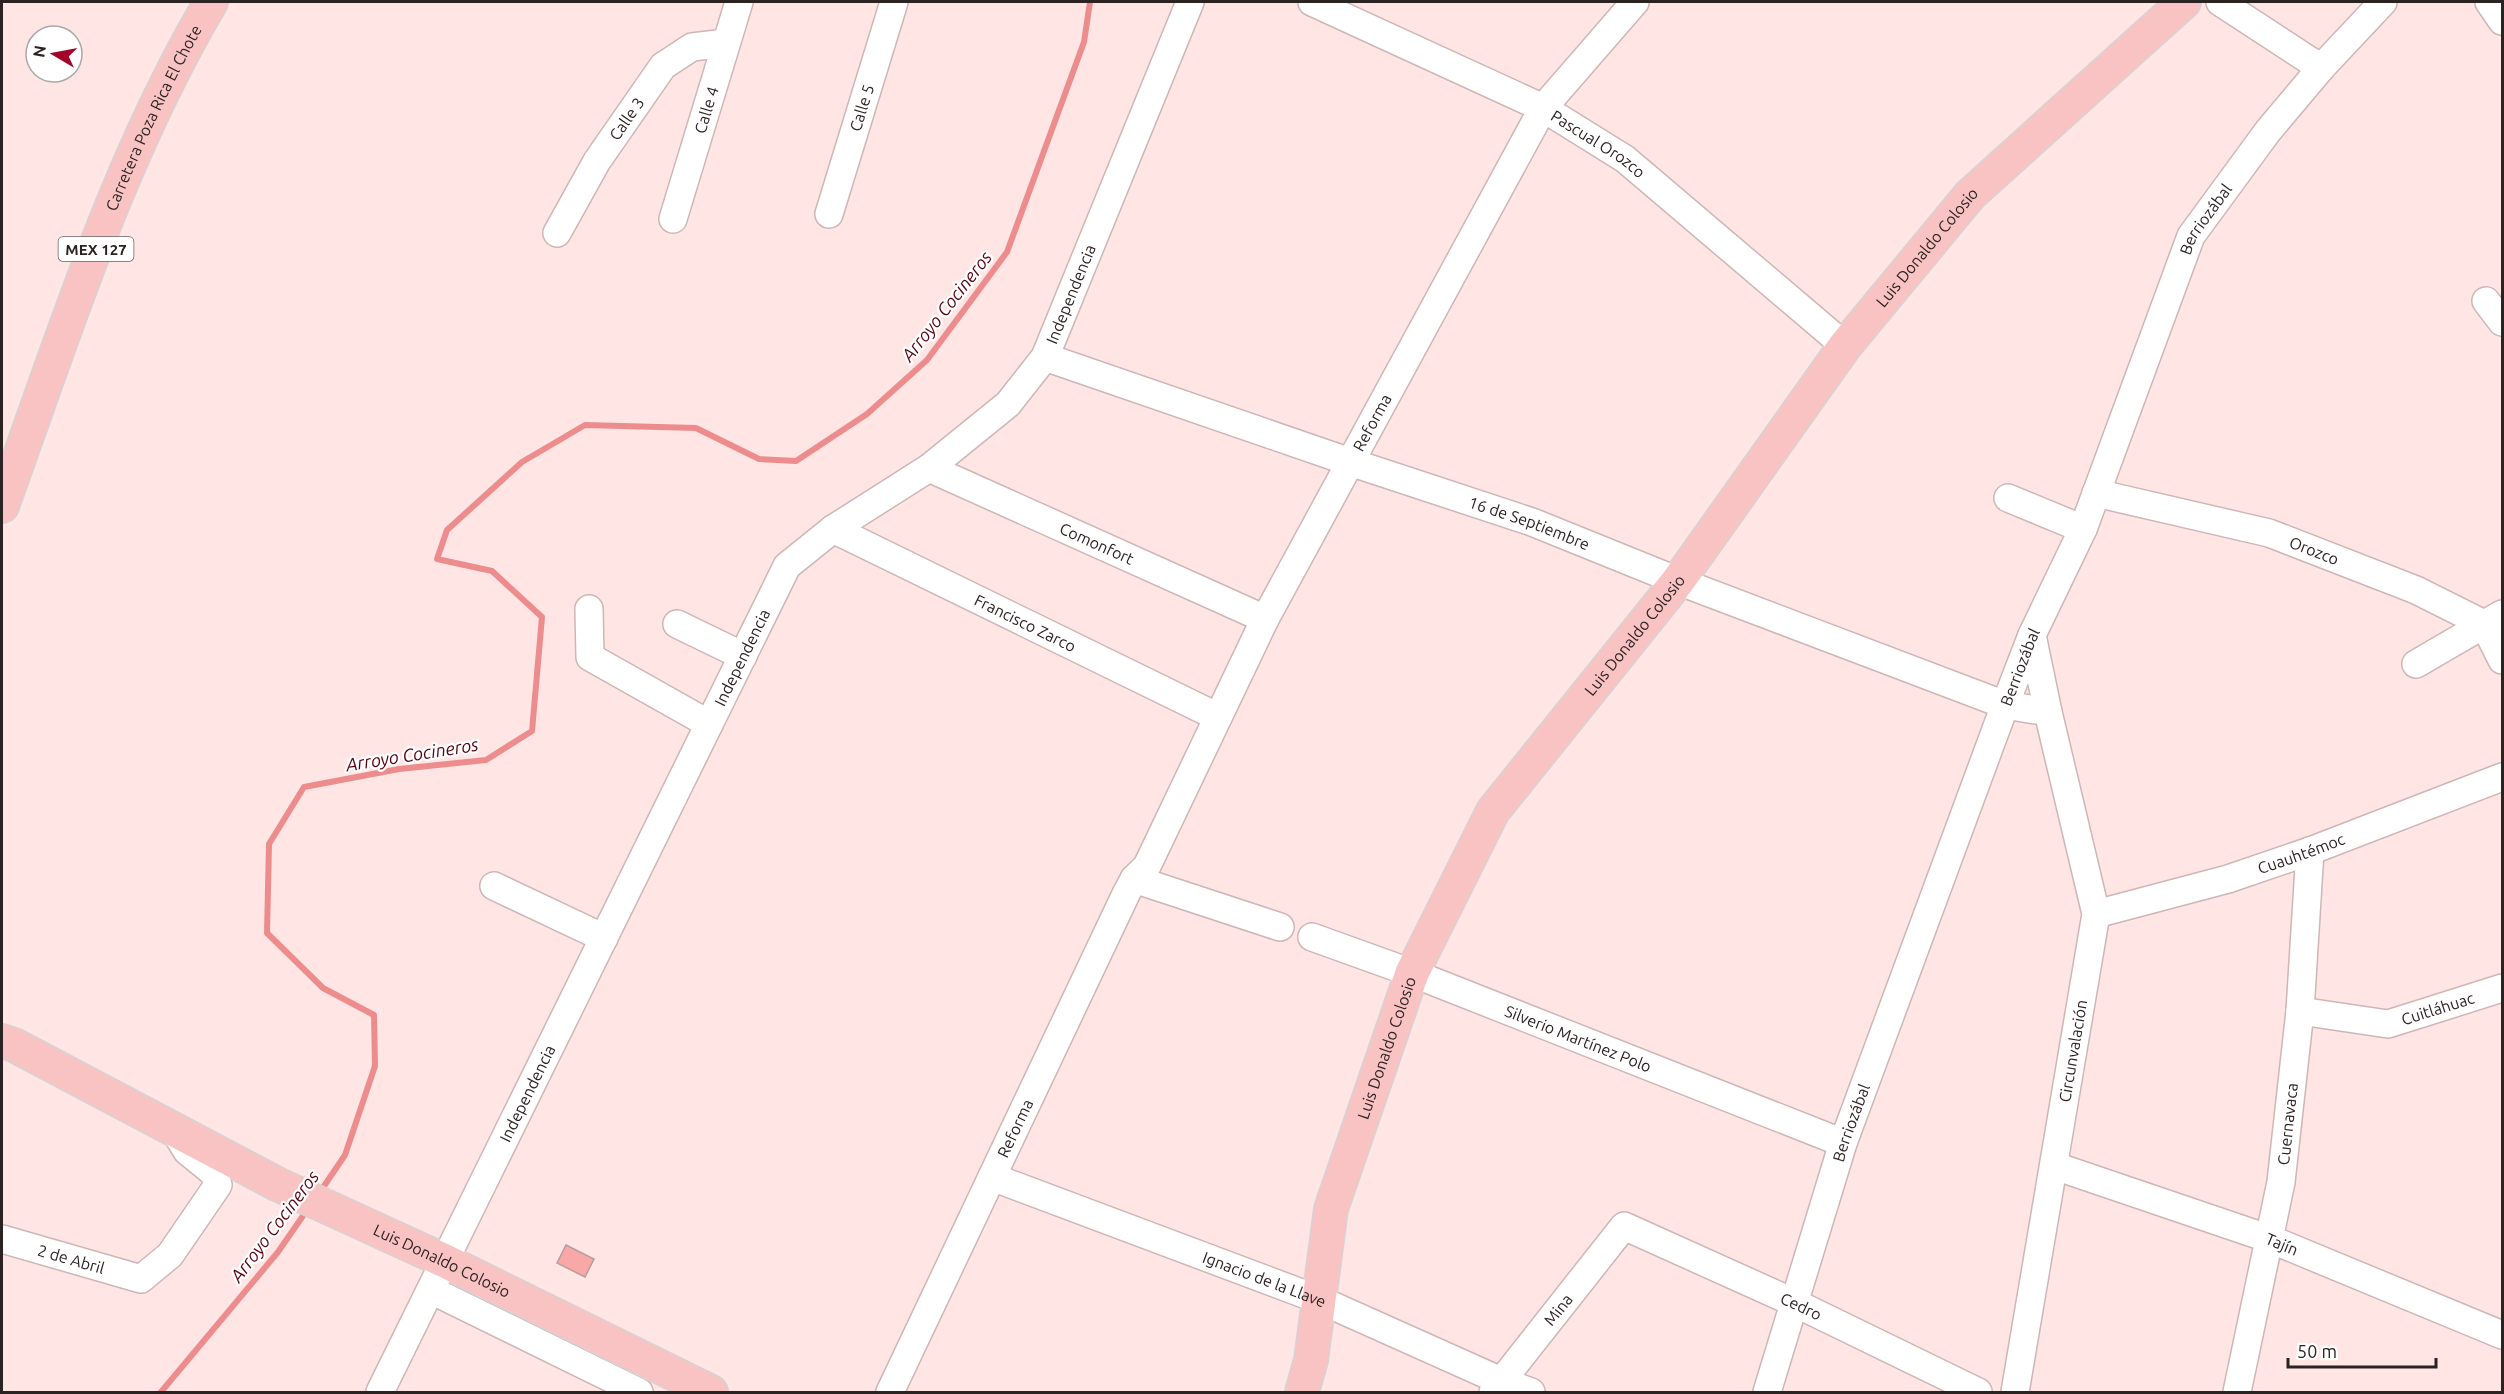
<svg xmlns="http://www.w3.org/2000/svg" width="2504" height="1394" font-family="Ubuntu,sans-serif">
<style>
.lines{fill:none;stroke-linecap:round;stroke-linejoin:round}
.stream{stroke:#ed8c8d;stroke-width:6}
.building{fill:#f7a8a7;stroke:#b69e9d;stroke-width:1.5}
.minor-casing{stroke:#cfb6b6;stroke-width:30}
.major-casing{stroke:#d5d3d3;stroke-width:36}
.minor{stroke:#fff;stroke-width:27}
.major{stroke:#fac3c3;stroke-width:33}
.labels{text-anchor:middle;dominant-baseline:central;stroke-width:4.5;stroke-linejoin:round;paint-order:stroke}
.shield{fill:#fff;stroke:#6b6464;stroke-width:1.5}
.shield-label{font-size:15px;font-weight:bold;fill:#2b2222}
.street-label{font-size:16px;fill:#2b2222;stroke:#fff}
.water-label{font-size:18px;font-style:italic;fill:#57000f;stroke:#fff}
</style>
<rect width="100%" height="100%" fill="#ffe5e4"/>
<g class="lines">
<!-- stream -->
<path class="stream" d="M320,1192L345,1155L375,1066L374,1015L323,988L267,933L269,844L304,787L399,769L486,760L532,731L542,617L492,571L437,559L447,530L522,462L585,425L696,428L759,459L796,461L867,414L927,360L1007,252L1084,42L1090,2
M161,1392L278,1252L307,1210"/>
</g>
<!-- building -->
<path class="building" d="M566,1245L594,1259L585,1277L557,1263Z"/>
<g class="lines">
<defs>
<g id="minor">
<path id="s1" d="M1312,2L1543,108L1625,159L1845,346"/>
<path d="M2220,2L2321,68"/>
<path d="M2489,2L2502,21"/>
<path id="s2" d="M829,214L894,2"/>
<path id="s3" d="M673,219L739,2"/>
<path id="s4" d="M557,233L597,161L663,66L692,47L726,43"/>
<path d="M2486,301L2502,322"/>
<path id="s5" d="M1045,357L1350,462L1532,522L1678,581L2005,705L2048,712"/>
<path id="s6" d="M929,468L1265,619"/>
<path id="s7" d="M2096,493L2269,533L2416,590L2484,624L2502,660"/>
<path d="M2008,498L2083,529"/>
<path id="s8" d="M833,529L1218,717"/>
<path d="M589,609L590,657L709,724"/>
<path d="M677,624L743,656"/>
<path d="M2416,664L2502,614"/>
<path d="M1134,879L1280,927"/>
<path d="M494,886L604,938"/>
<path id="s9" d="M2096,914L2228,879L2310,851L2502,777"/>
<path id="s10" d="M1312,937L1412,973L1843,1143"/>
<path id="s11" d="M2300,1011L2388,1024L2502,988"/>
<path id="s12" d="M2055,1166L2270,1239L2502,1335"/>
<path id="s13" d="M992,1177L1320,1300L1501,1381L1531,1392"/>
<path id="s14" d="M2,1239L141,1279L170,1255L218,1185L214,1173L187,1151L174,1130"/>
<path d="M431,1290L639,1392"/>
<path id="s15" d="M380,1392L787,566L833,529L929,468L1008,404L1045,357L1190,2"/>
<path id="s16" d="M890,1392L1126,894L1134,879L1147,866L1265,619L1543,108L1635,2"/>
<path id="s17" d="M1493,1392L1624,1226L1795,1303L1978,1392"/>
<path id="s18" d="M1767,1392L1843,1143L2005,705L2032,635L2083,529L2191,236L2268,131L2321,68L2383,2"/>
<path id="s19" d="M2015,1392L2096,914L2048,712L2032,635"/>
<path id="s20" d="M2237,1392L2281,1182L2300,1011L2310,851"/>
</g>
<g id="major">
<path id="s21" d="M2,506C64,335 118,159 211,2"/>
<path id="s22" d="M2,1041L14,1045L277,1184L445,1261L711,1392"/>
<path id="s23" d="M1302,1392L1311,1360L1331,1209L1412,973L1493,811L1678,581L1845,346L1970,195L2184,2"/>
</g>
</defs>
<!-- minor casing -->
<use href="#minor" class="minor-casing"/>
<!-- major casing -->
<use href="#major" class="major-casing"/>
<!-- minor -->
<use href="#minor" class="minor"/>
<!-- major -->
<use href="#major" class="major"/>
</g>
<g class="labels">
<!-- shield labels -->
<rect class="shield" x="58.5" y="237" width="75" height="24" rx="4.5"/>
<g class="shield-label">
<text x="96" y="249">MEX 127</text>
</g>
<!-- street labels -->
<g class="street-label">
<text stroke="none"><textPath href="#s2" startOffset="111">Calle 5</textPath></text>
<text stroke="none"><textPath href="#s3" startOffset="114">Calle 4</textPath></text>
<text stroke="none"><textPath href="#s21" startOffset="417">Carretera Poza Rica El Chote</textPath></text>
<text stroke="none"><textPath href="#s4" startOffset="134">Calle 3</textPath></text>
<text stroke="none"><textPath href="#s1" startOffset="320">Pascual Orozco</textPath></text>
<text stroke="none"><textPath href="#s18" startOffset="1254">Berriozábal</textPath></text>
<text stroke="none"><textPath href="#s23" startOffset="1328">Luis Donaldo Colosio</textPath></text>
<text stroke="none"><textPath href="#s15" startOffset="1323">Independencia</textPath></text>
<text stroke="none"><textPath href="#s16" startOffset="1084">Reforma</textPath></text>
<text stroke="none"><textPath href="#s5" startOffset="512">16 de Septiembre</textPath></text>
<text stroke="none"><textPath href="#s6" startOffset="184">Comonfort</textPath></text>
<text stroke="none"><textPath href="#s7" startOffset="226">Orozco</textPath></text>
<text stroke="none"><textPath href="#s8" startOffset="214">Francisco Zarco</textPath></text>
<text stroke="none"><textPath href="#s23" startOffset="842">Luis Donaldo Colosio</textPath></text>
<text stroke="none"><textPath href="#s15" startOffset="819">Independencia</textPath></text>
<text stroke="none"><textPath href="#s18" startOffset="768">Berriozábal</textPath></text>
<text stroke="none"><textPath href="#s9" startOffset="214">Cuauhtémoc</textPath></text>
<text stroke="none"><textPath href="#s11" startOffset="141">Cuitláhuac</textPath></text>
<text stroke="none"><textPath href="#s10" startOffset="285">Silverio Martínez Polo</textPath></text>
<text stroke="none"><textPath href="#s23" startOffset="356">Luis Donaldo Colosio</textPath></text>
<text stroke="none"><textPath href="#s19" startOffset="346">Circunvalación</textPath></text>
<text stroke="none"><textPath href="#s15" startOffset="333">Independencia</textPath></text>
<text stroke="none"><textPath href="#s18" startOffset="282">Berriozábal</textPath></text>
<text stroke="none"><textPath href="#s20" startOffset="273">Cuernavaca</textPath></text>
<text stroke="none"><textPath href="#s16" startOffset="292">Reforma</textPath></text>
<text stroke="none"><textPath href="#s12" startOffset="240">Tajín</textPath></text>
<text stroke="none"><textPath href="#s14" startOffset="72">2 de Abril</textPath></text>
<text stroke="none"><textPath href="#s22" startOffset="492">Luis Donaldo Colosio</textPath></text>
<text stroke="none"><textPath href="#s13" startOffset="291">Ignacio de la Llave</textPath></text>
<text stroke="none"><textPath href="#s17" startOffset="406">Cedro</textPath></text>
<text stroke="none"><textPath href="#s17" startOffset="105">Mina</textPath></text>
</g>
<!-- water labels -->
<g class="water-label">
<text transform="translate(946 306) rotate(-52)">Arroyo Cocineros</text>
<text transform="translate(412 754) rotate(-9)">Arroyo Cocineros</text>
<text transform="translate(274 1226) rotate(-53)">Arroyo Cocineros</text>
</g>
</g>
<!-- border -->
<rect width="2504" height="1394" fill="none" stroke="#2b2222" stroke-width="6"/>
<!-- north arrow -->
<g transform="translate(54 54) rotate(280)"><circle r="28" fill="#ffffff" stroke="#aaa7a7" stroke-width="1.5"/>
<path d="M0-4.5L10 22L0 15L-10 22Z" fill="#a30428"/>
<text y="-9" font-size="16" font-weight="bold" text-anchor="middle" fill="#2b2222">N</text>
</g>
<!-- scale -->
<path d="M2288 1358v9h148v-9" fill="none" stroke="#2b2222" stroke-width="3"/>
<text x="2297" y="1358" font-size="18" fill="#2b2222" stroke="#ffffff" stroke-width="4.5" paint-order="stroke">50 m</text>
</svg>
